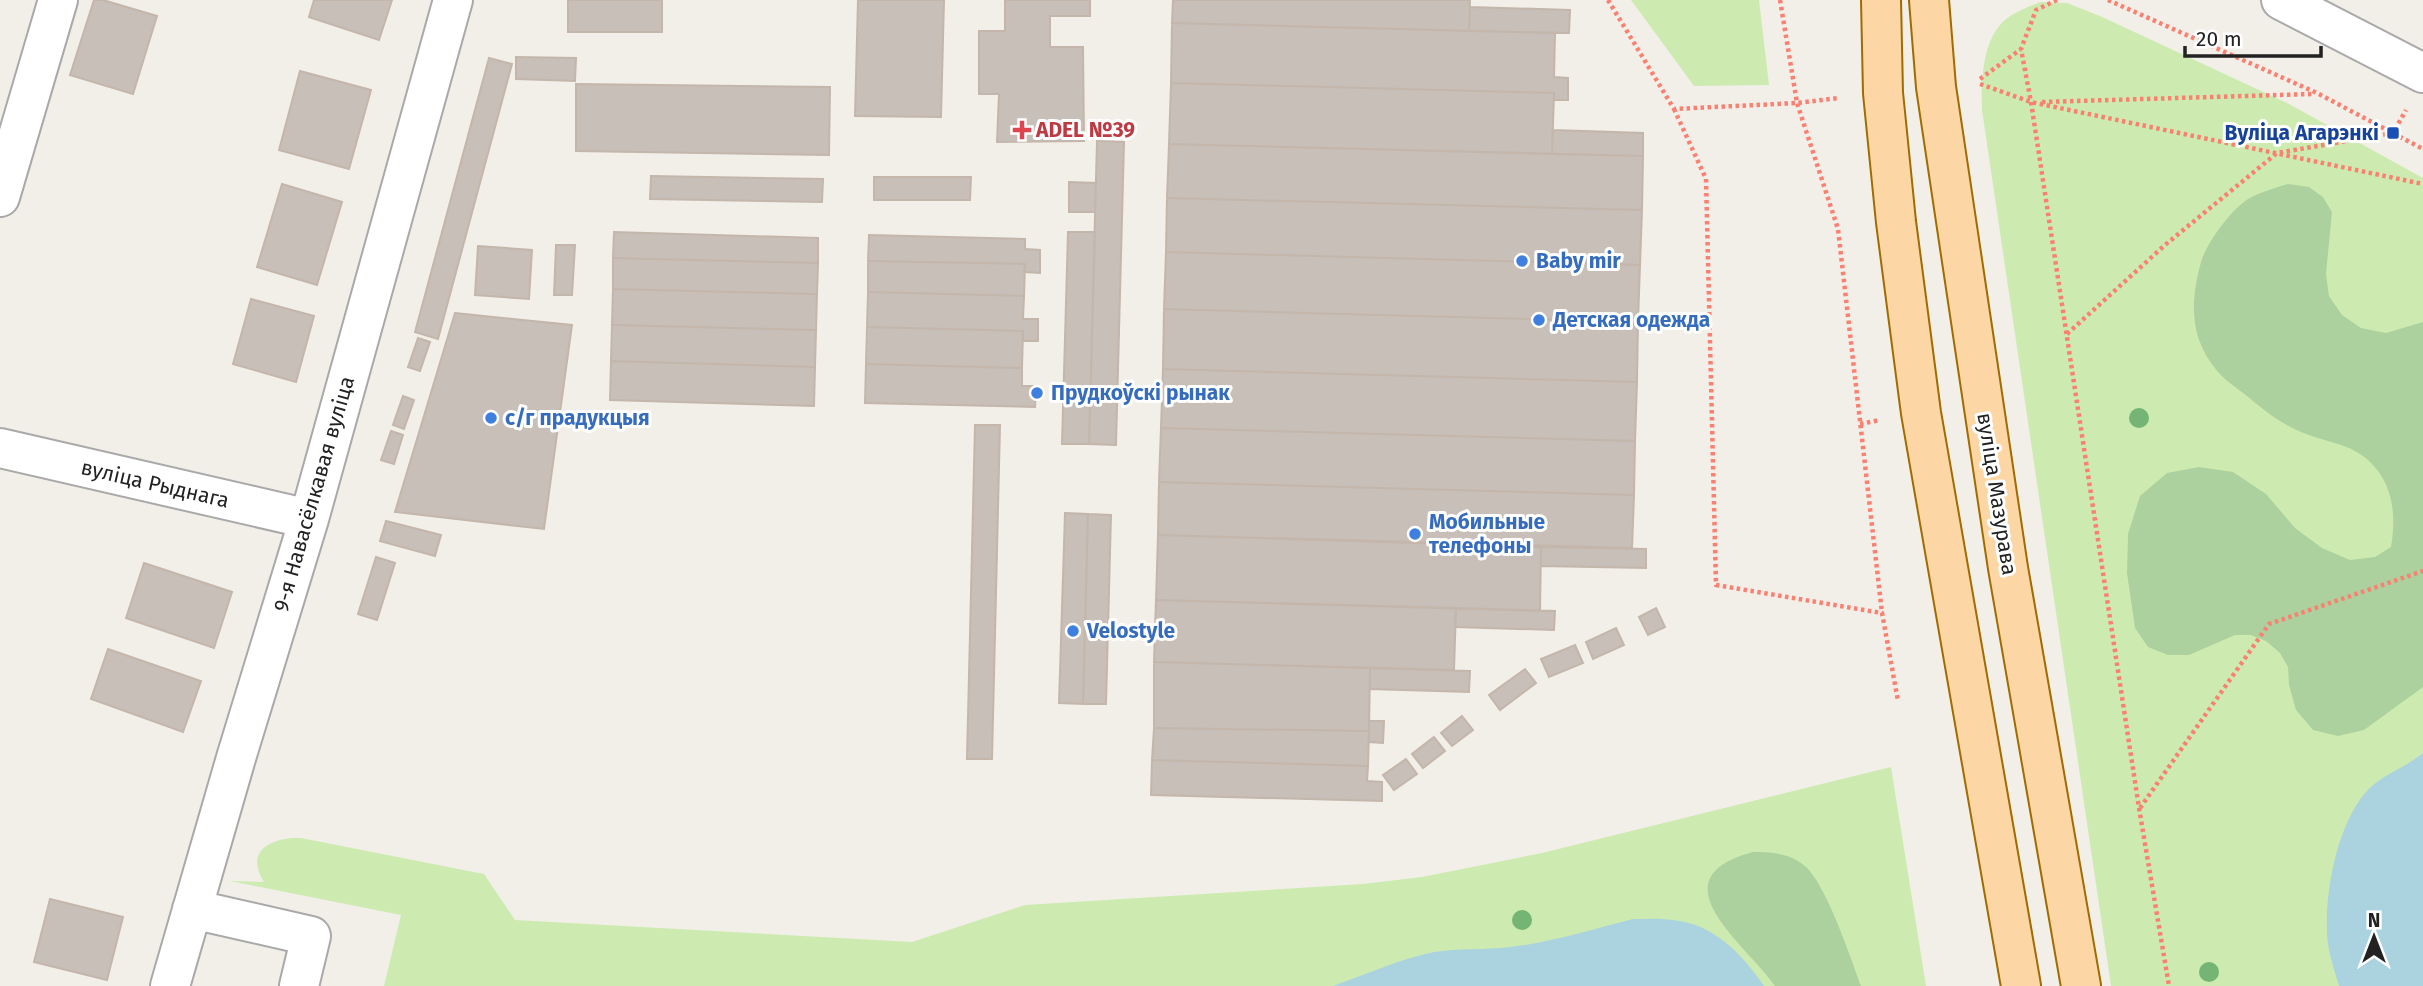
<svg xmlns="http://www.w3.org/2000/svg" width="2423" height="986" font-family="'Fira Sans',sans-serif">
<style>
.grass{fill:#cdebb0}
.forest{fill:#add19e}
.water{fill:#aad3df}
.building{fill:#c7bfb8;stroke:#c4b6ab;stroke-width:2}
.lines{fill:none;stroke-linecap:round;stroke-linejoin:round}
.minor-casing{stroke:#a9a9a9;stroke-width:42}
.major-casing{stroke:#a06b00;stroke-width:42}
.path{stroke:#fa8072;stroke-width:4.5;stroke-dasharray:3.5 3.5;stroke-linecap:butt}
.minor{stroke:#fff;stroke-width:38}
.major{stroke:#fcd6a4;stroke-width:38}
.tree{fill:#74b475}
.health-dot{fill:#e0444e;stroke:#fff;stroke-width:2.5}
.transit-dot{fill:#1a4fb4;stroke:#fff;stroke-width:2.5}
.shop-dot{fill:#3f7fe0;stroke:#fff;stroke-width:2.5}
.labels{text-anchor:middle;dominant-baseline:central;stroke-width:6;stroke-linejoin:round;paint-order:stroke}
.health-label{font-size:21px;font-weight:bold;fill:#be3a42;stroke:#fff;text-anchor:start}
.transit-label{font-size:21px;font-weight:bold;fill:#164399;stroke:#fff;text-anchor:end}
.shop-label{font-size:21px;font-weight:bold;fill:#366cbe;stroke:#fff;text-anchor:start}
.street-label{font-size:21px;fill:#222;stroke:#fff}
</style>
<rect width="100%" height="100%" fill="#f2efe9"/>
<!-- grass -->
<path class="grass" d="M1631,0H1759L1769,85L1694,86Z
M2040,2L2067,3L2100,16L2289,104L2423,178V986H2111L1982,110C1981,83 1982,39 2005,20C2015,12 2028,7 2040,2Z
M1891,767L1926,986H384L401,915L230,881L264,882C244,851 271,837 301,838L484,874L515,920L912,942L1025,905L1363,884L1422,877L1542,853Z"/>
<!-- forest -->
<path class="forest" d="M2288,184L2309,187L2323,197L2332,212L2326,274L2329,296L2342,315L2361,328L2386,333L2423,322V687L2364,730L2338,736L2313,730L2296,710L2289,685L2288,667L2280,653L2266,641L2251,635H2235L2189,655H2168L2148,647L2135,628L2127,573L2128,534L2140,496L2167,473L2199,467L2233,472L2266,494L2295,528L2322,548L2350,560L2375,557L2391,547C2396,517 2394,486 2371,463C2354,445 2331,443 2309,435C2285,427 2266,412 2247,396C2237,388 2226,381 2218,372C2189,338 2190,303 2201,262C2207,242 2231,210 2248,199C2261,192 2274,188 2288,184Z
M1753,852C1772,852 1790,853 1805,866C1826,884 1851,958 1861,986H1775C1745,943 1653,879 1753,852Z"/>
<!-- water -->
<path class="water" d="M2423,753V986H2339C2334,969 2328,952 2327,934C2325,891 2337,825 2366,792C2382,774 2405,768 2423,753Z
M1633,919C1646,919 1659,918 1672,920C1713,923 1742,954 1764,986H1333C1364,975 1393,962 1425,954C1450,948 1476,950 1501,948C1546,944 1590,930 1633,919Z"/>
<!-- building -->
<path class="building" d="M94,0H103L157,16L133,94L70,75Z
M314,0H392L379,40L309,17Z
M568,0H662V32H568Z
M858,0H944L941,117L855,116Z
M1005,0H1090V16H1050V47H1083L1084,141L997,142L999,94H979V31H1005Z
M1173,0H1470L1469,31L1172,23Z
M1470,7L1570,10L1569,33L1469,31Z
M1172,23L1555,33L1554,77L1568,78V100H1554V93L1171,83Z
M516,57L576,58L575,81L516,79Z
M489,58L512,64L438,339L415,332Z
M300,71L371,90L349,169L279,150Z
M1171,83L1554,93L1552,154L1169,144Z
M576,84L830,87L829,155L576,151Z
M1553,130L1643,133V156L1552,154Z
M1097,141L1124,142L1116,445L1089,444Z
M1169,144L1643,156L1642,210L1167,198Z
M651,176L823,179L822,202L650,199Z
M874,177H971L970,200H874Z
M1069,182L1096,183L1095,212H1069Z
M282,184L342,202L317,285L257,267Z
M1167,198L1642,210L1640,265L1166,252Z
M614,232L818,238V263L613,258Z
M1068,232H1095L1089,444H1062Z
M869,235L1025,239V249L1040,250V273L1024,272L1025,264L868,261Z
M556,245H575L572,295H554Z
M478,246L532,250L529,299L475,295Z
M1166,252L1640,265L1638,322L1164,309Z
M613,258L818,263L817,294L613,289Z
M868,261L1025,264L1024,296L868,292Z
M613,289L817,294L816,330L612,325Z
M868,292L1024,296L1023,319H1038V341H1023V331L867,327Z
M251,299L314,316L296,382L233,364Z
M1164,309L1638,322L1637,382L1163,369Z
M455,313L572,325L544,529L395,512Z
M612,325L816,330L815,367L611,361Z
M867,327L1023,331L1022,368L866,364Z
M418,338L430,342L420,371L408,367Z
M611,361L815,367L814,406L610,400Z
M866,364L1022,368V386H1036L1035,407L865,403Z
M1163,369L1637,382L1635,441L1161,428Z
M403,396L414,400L404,429L393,425Z
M975,425H1000L992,759H967Z
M1161,428L1635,441L1634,495L1159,482Z
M391,431L403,435L394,464L381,460Z
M1159,482L1634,495L1632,548L1158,535Z
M1065,513L1088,514L1083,704L1059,703Z
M1088,514L1111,515L1106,704H1083Z
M386,521L441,535L435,556L380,541Z
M1158,535L1541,547L1540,611L1156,600Z
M1541,547L1646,549V568L1541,566Z
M376,557L395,563L377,620L358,614Z
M144,563L232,592L214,648L126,618Z
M1156,600L1456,608L1454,670L1154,662Z
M1456,608L1555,611L1554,630L1455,627Z
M1656,608L1665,627L1648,635L1639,617Z
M1616,628L1624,645L1593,659L1586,642Z
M1575,645L1583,663L1549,677L1541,659Z
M108,649L201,681L183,732L91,699Z
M1154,662L1370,668L1369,731L1154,728Z
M1370,668L1470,671L1469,692L1370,689Z
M1525,669L1536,683L1500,710L1489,695Z
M1462,716L1473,730L1452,746L1441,733Z
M1369,721H1384L1383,743L1369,742Z
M1154,728L1369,731L1368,766L1152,760Z
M1434,737L1445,751L1423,768L1412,754Z
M1406,759L1417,774L1394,790L1383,775Z
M1152,760L1368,766L1367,781L1382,782V801L1151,795Z
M50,899L123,917L107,980L34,962Z"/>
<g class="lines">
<defs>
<path id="minor" d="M2281,0L2423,73
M0,197L58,0
M0,448L309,519
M192,909L311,936L299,986
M170,986L236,758L309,519L453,0"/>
<path id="major" d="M1881,0L1883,93L1896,222L1921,413L2021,986
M1929,0L1936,87L2008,568L2081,986"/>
</defs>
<!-- minor casing -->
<use href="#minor" class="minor-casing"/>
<!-- major casing -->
<use href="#major" class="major-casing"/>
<!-- path -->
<path class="path" d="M1608,0L1674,109L1797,103L1839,98
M1780,0L1797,103L1838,229L1882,613
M2057,0L2036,10L2021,49L2031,102L2139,808L2169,986
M2108,0L2317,93L2423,149
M1980,79L2021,49
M1980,84L2031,102L2423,184
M2042,102L2313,94
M1674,109L1706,179L1716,585L1882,613L1898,701
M2067,334L2165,245L2277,153L2393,133L2406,110
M1860,424L1880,420
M2140,808L2269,624L2423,571"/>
<!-- minor -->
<use href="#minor" class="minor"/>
<!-- major -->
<use href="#major" class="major"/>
</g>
<!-- trees -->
<g class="tree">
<circle cx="2139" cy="418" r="10"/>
<circle cx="1522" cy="920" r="10"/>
<circle cx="2209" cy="972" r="10"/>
</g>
<!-- markers -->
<path class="health-dot" d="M1018.5 119.5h7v7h7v7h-7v7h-7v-7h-7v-7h7z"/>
<rect class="transit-dot" x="2386" y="126" width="14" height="14" rx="3.5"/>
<g class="shop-dot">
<circle cx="1522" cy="261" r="7"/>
<circle cx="1539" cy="320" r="7"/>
<circle cx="1037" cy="393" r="7"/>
<circle cx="491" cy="418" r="7"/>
<circle cx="1415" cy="534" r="7"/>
<circle cx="1073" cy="631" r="7"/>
</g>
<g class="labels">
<!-- health labels -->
<g class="health-label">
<text x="1036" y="130">ADEL №39</text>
</g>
<!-- transit labels -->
<g class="transit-label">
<text x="2379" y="133">Вуліца Агарэнкі</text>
</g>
<!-- shop labels -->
<g class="shop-label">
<text x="1536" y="261">Baby mir</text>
<text x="1553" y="320">Детская одежда</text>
<text x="1051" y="393">Прудкоўскі рынак</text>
<text x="505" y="418">с/г прадукцыя</text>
<text x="1429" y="522">Мобильные<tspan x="1429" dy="24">телефоны</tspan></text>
<text x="1087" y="631">Velostyle</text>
</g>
<!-- street labels -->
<g class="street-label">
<text transform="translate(155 484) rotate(13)">вуліца Рыднага</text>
<text transform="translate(314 494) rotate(-74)">9-я Навасёлкавая вуліца</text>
<text transform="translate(1997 494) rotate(81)">вуліца Мазурава</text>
</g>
</g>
<!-- north arrow -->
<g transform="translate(2374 937)" stroke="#ffffff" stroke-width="5" paint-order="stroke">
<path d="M0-5L12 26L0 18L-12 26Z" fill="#222222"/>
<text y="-10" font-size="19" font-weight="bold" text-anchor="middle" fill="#222222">N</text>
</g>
<!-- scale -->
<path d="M2185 46v10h136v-10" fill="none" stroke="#222222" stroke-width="3.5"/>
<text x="2196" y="46" font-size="21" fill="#222222" stroke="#ffffff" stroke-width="5" paint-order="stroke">20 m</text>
</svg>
